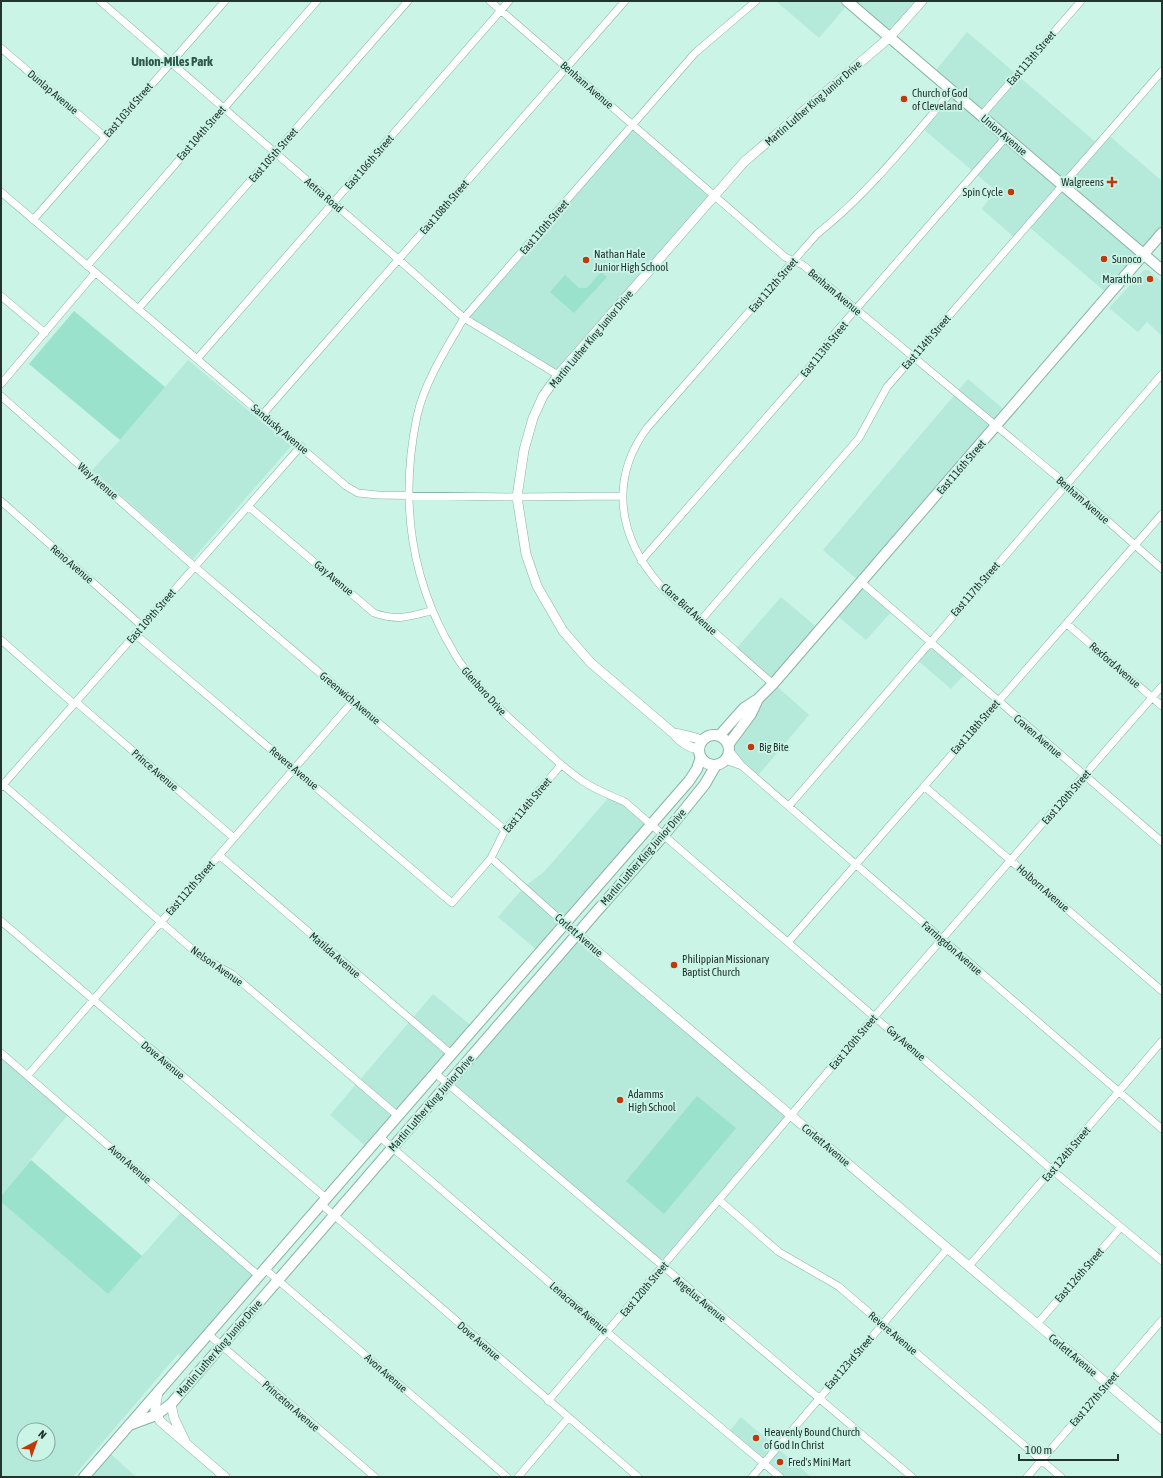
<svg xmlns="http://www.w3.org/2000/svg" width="1163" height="1478" font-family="'Asap Condensed',sans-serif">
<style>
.built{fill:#b5e9da;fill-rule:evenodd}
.green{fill:#9ae2cc}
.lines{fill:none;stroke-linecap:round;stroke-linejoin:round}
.minor-casing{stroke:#88b2a5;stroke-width:8}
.tertiary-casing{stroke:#88b2a5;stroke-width:10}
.secondary-casing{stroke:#88b2a5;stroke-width:12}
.minor{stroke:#fff;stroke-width:7}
.tertiary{stroke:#fff;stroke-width:9}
.secondary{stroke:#fff;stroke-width:10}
.poi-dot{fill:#c13909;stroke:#c9f4e6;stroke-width:1.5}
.labels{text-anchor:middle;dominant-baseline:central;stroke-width:4;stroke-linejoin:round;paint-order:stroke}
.street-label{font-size:11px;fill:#23342f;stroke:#c9f4e6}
.poi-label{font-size:11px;fill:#23342f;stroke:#c9f4e6;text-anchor:start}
.quarter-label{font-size:13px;font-weight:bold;fill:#2e564a;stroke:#c9f4e6}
</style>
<rect width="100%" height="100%" fill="#c9f4e6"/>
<!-- built -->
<path class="built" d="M776,1H922L890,37L849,3L819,38Z
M967,32L1098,144L1107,134L1162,181V233L1109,295L1028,226L1016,239L982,209L995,190L921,127L952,91L933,74Z
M633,125L714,196L558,375L464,318Z
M1144,270H1148L1162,282V336L1147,322L1138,332L1109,308Z
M188,360L291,446L193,559L92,470L120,440Z
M968,379L1008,413L861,582L893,610L866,640L834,613L860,582L823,550Z
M781,597L820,630L773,683L809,715L756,778L729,750L773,684L735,650Z
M929,642L966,673L951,689L915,658Z
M611,795L651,823L540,953L498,917L524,887L544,872Z
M577,934L791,1116L663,1267L448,1084Z
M433,994L474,1028L369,1149L330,1115Z
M1,1053L70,1112L1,1196Z
M1,1202L108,1294L183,1210L259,1276L185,1360L178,1354L73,1477H1ZM24,1430H48V1454H24Z
M741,1417L810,1476L809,1477H780L728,1433Z
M106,1450L123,1465L136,1477H84Z"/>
<!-- green -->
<path class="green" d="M601,272L607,277L574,313L550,292L565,275L579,288H587Z
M74,311L165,387L120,440L29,364Z
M697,1096L736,1128L664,1214L626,1181Z
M31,1160L142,1256L108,1294L1,1202V1196Z"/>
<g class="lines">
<defs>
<path id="minor" d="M100,1L398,259L464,318L558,375
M490,1L785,257L803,265L1066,484L1162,569
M756,1L695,53L464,318C446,349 425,381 417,416C401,493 408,567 445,637C451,646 455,657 462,665C480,691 503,713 526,733C545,750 563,768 584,782C596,790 612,796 625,802L1052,1170L1162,1261
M1,48L105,137
M981,116L1081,1
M1,192L346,486L358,493L378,495L517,497L622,496
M33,220L225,1
M87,266L317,1
M1,296L45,333
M138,309L408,1
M197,359L509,1
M1,384L95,273
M1,396L195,567L505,830
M263,414L625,1
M1,501L142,626
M248,506L374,613C398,621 408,617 431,611
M641,561L806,372L836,332L1006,137
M861,582L1162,842
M701,620L859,438L887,387L1162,71
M1067,624L1162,706
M135,634L452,903L491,858L505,830L561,765
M1,640L74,704
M773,684C750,664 727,643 704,623C690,611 673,600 661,586C619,539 608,481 647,428L817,234C869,193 909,141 952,91
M76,702L234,838
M729,750L742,766L1162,1129
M725,760L742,766
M1,783L200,956L232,974L398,1116
M924,786L1162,991
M1,787L301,446
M789,806L1162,374
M219,855L451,1054
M491,858L565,924
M1,921L326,1198
M789,941L1162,514
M1,1053L259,1276
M435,1073L912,1477
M28,1075L353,701
M380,1137L608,1333L780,1477
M719,1200L779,1252L838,1286L1061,1477
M321,1204L638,1477
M969,1266L1162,1041
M265,1269L507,1477
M1037,1324L1121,1227
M208,1334L375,1477
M548,1401L875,1016L1162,686
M518,1477L568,1418
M752,1477L948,1248
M1027,1477L1162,1320"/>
<path id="tertiary" d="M673,733C677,733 698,738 703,741
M699,749C689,748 679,741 673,733L591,663L563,631L537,586L526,554L517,497L524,450L533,418L543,396L558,375L744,162L890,37L922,1
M565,924L1162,1430
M158,1392L155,1410L160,1421L225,1477
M171,1404L174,1418L185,1441"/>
<path id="secondary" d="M847,1L1162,270
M699 750a15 15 0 1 1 30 0a15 15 0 1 1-30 0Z
M719,736L744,708L758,699L773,684L1162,233
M728,745L751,714L758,699
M129,1425L156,1415L171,1404L597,911L664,835L705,784L716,765
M84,1477L689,781L697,769L701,757"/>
</defs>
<!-- minor casing -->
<use href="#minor" class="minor-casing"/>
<!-- tertiary casing -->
<use href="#tertiary" class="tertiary-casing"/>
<!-- secondary casing -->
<use href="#secondary" class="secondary-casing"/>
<!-- minor -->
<use href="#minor" class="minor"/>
<!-- tertiary -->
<use href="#tertiary" class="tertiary"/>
<!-- secondary -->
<use href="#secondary" class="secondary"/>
</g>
<!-- markers -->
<g class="poi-dot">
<circle cx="904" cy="99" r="4"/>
<path d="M1110 176h4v4h4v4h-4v4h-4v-4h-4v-4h4z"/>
<circle cx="1011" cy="192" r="4"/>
<circle cx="1104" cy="259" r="4"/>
<circle cx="586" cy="260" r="4"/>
<circle cx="1150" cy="279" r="4"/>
<circle cx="751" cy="747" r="4"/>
<circle cx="674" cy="965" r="4"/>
<circle cx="620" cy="1100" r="4"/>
<circle cx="756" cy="1438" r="4"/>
<circle cx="780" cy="1462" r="4"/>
</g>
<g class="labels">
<!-- street labels -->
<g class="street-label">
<text transform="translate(1031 58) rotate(-49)">East 113th Street</text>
<text transform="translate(587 85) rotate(41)">Benham Avenue</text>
<text transform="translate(53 92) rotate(40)">Dunlap Avenue</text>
<text transform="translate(813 103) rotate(-41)">Martin Luther King Junior Drive</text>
<text transform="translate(128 110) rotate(-49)">East 103rd Street</text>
<text transform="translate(201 133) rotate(-49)">East 104th Street</text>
<text transform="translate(1004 135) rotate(40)">Union Avenue</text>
<text transform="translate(273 155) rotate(-49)">East 105th Street</text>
<text transform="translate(369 162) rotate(-49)">East 106th Street</text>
<text transform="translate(324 195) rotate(41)">Aetna Road</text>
<text transform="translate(444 207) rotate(-49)">East 108th Street</text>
<text transform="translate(544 227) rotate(-49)">East 110th Street</text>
<text transform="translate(773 285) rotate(-49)">East 112th Street</text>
<text transform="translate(835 292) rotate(40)">Benham Avenue</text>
<text transform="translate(591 339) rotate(-50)">Martin Luther King Junior Drive</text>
<text transform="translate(926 342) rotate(-49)">East 114th Street</text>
<text transform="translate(824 349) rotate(-51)">East 113th Street</text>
<text transform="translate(280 429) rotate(40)">Sandusky Avenue</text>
<text transform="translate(961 467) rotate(-49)">East 116th Street</text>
<text transform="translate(98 481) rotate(41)">Way Avenue</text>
<text transform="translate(1083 500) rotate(41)">Benham Avenue</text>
<text transform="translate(72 564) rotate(41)">Reno Avenue</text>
<text transform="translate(334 578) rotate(40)">Gay Avenue</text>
<text transform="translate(975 589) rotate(-49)">East 117th Street</text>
<text transform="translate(689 609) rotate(42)">Clare Bird Avenue</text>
<text transform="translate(151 616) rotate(-49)">East 109th Street</text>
<text transform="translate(1115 665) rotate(41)">Rexford Avenue</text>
<text transform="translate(484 691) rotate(48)">Glenboro Drive</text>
<text transform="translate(350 698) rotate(40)">Greenwich Avenue</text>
<text transform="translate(975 727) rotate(-49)">East 118th Street</text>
<text transform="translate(1038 736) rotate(41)">Craven Avenue</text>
<text transform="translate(294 768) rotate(40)">Revere Avenue</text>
<text transform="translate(155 770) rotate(41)">Prince Avenue</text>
<text transform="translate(1066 797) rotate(-49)">East 120th Street</text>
<text transform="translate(527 805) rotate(-50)">East 114th Street</text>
<text transform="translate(643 857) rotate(-49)">Martin Luther King Junior Drive</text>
<text transform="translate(190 888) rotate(-49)">East 112th Street</text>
<text transform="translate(1043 888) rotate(41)">Holborn Avenue</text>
<text transform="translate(579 935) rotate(41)">Corlett Avenue</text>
<text transform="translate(952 948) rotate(41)">Farringdon Avenue</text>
<text transform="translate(335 955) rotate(41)">Matilda Avenue</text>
<text transform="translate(217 966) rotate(35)">Nelson Avenue</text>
<text transform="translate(853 1042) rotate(-50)">East 120th Street</text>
<text transform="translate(906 1043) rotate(41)">Gay Avenue</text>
<text transform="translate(163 1060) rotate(40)">Dove Avenue</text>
<text transform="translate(431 1103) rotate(-49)">Martin Luther King Junior Drive</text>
<text transform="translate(826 1145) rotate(40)">Corlett Avenue</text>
<text transform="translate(1066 1154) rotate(-50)">East 124th Street</text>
<text transform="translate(130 1164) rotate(41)">Avon Avenue</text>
<text transform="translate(1079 1275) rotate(-49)">East 126th Street</text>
<text transform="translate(644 1289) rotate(-50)">East 120th Street</text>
<text transform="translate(700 1299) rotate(40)">Angelus Avenue</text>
<text transform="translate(579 1308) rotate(41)">Lenacrave Avenue</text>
<text transform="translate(893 1333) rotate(40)">Revere Avenue</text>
<text transform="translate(479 1341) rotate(41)">Dove Avenue</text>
<text transform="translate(219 1348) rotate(-49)">Martin Luther King Junior Drive</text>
<text transform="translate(1073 1355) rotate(40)">Corlett Avenue</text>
<text transform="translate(849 1362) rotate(-49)">East 123rd Street</text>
<text transform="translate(386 1373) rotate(41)">Avon Avenue</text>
<text transform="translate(1094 1399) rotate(-49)">East 127th Street</text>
<text transform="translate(291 1406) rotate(41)">Princeton Avenue</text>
</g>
<!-- poi labels -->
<g class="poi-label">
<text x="912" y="93">Church of God<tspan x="912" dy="13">of Cleveland</tspan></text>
<text x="1104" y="182" text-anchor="end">Walgreens</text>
<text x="1003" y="192" text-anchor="end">Spin Cycle</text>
<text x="594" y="254">Nathan Hale<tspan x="594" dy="13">Junior High School</tspan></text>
<text x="1112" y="259">Sunoco</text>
<text x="1142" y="279" text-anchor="end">Marathon</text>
<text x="759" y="747">Big Bite</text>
<text x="682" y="959">Philippian Missionary<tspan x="682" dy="13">Baptist Church</tspan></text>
<text x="628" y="1094">Adamms<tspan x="628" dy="13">High School</tspan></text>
<text x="764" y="1432">Heavenly Bound Church<tspan x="764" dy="13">of God In Christ</tspan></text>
<text x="788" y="1462">Fred's Mini Mart</text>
</g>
<!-- quarter labels -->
<g class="quarter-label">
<text x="172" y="61">Union-Miles Park</text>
</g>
</g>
<!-- border -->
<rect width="1163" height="1478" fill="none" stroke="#23342f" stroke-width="4"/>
<!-- north arrow -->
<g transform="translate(36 1442) rotate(41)"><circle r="19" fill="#c9f4e6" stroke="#87a79d"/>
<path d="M0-3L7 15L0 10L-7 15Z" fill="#c13909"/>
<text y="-6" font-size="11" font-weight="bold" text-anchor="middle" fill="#23342f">N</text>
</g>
<!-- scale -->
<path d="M1019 1454v6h99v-6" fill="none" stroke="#23342f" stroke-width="2"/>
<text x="1025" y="1454" font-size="12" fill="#23342f" stroke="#c9f4e6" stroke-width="3" paint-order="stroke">100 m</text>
</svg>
